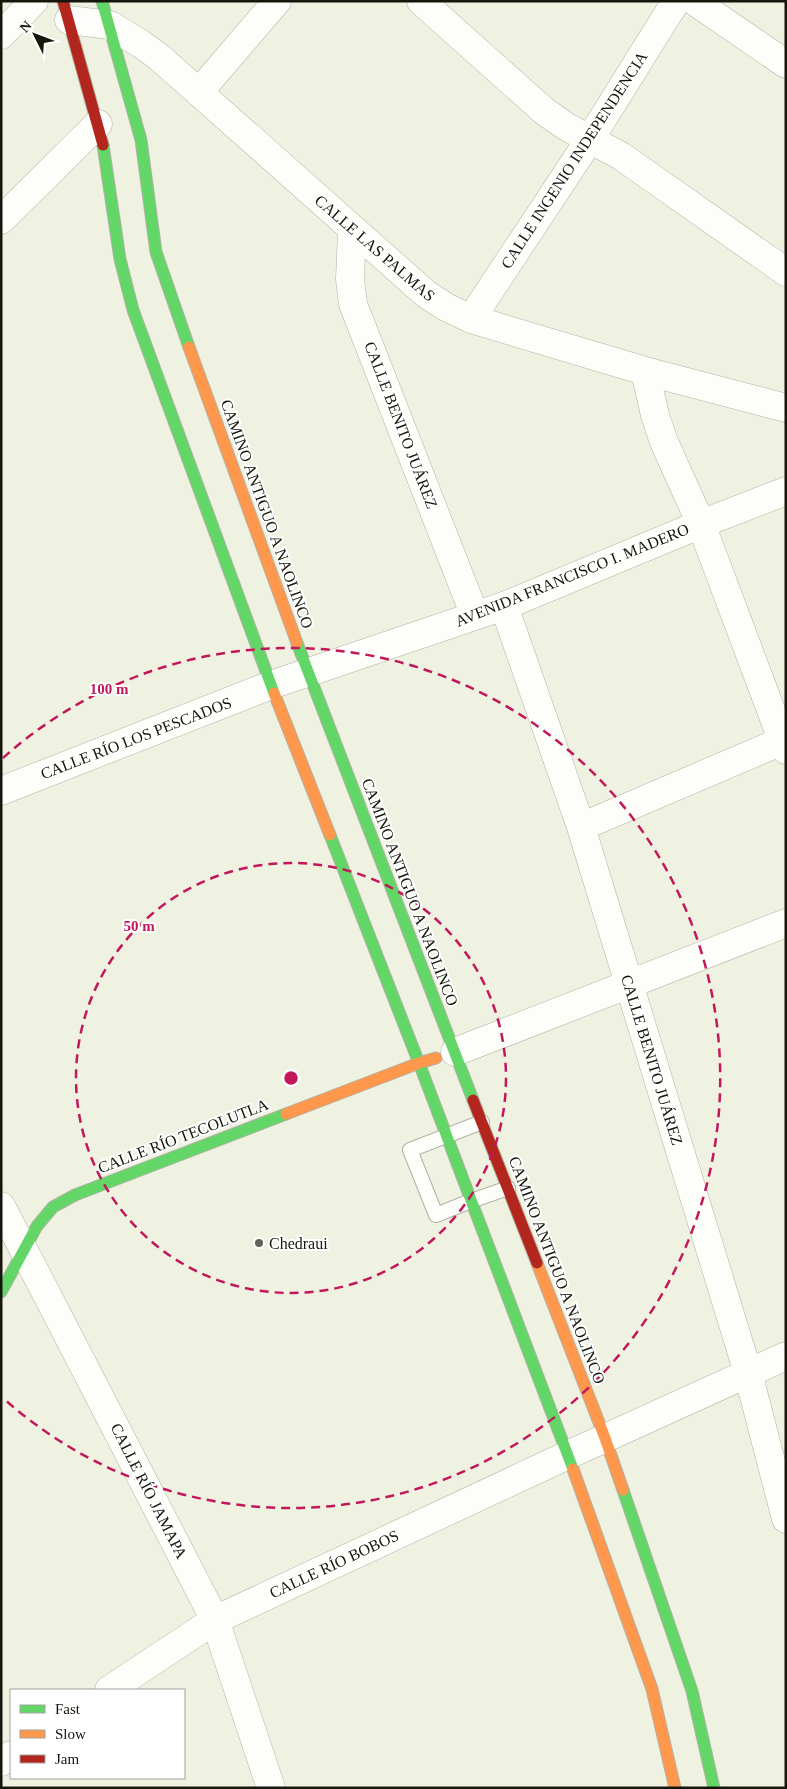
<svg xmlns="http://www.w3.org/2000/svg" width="787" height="1789" font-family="'Times New Roman',serif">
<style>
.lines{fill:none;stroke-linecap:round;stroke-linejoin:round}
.lane-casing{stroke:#b1b2a5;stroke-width:16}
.street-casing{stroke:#b1b2a5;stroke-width:29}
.fast-casing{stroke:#b1b2a5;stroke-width:13}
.slow-casing{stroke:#b1b2a5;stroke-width:13}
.jam-casing{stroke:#b1b2a5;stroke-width:13}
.lane{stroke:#fdfdfa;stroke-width:14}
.street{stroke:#fdfdfa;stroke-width:28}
.fast{stroke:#63d668;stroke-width:11}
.slow{stroke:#ff974d;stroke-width:11}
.jam{stroke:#b3261e;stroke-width:11}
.ring{fill:none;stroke:#c2185b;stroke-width:2.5;stroke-dasharray:9 6}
.poi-dot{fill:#626357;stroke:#fff;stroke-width:2}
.labels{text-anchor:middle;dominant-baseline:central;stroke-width:4;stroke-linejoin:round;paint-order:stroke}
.street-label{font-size:16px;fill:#16160c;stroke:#fff}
.poi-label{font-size:16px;fill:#16160c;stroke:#fff;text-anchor:start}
.centre{fill:#c2185b;stroke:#fff;stroke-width:2.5}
.ring-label{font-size:15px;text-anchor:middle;font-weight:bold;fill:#c2185b;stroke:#fff;stroke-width:4;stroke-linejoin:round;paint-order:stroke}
</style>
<rect width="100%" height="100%" fill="#f0f2e1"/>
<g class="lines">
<defs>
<path id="lane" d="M482,1122L410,1150L436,1215L471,1201L508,1188"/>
<path id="street" d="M421,1L544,111L567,127L621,156L786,272
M694,1L786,64
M69,20L110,25L141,44L159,57L426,294L446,307L471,319L645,371L786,408
M1,35L34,1
M199,92L277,1
M1,220L98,124
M352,230L350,279L353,304L475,616
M471,319L590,139L676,1
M645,371L655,415L664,442L701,524L786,750
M504,606L581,827L748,1373L786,1519
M1,791L271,685L504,606L701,524L786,491
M581,827L782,741
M455,1052L786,923
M1,1206L215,1620L271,1788
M109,1690L215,1620L568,1455L786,1356
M1,1762L11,1755"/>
<path id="fast" d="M102,1L141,140L156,252L189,347
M103,145L120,259L133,310L274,693
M297,643L473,1100
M330,835L419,1063L573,1469
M1,1292L37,1226L53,1207L75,1195L286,1114
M623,1490L692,1691L714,1788"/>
<path id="slow" d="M189,347L297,643
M274,693L330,835
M286,1114L419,1063L436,1058
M537,1263L605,1438L623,1490
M573,1469L652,1689L675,1788"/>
<path id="jam" d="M63,1L103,145
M473,1100L537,1263"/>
</defs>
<!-- lane casing -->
<use href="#lane" class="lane-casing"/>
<!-- street casing -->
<use href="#street" class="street-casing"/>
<!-- fast casing -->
<use href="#fast" class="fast-casing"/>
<!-- slow casing -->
<use href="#slow" class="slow-casing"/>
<!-- jam casing -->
<use href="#jam" class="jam-casing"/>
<!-- lane -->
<use href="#lane" class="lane"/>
<!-- street -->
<use href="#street" class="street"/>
<!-- fast -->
<use href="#fast" class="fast"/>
<!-- slow -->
<use href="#slow" class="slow"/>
<!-- jam -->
<use href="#jam" class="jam"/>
</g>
<!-- distance rings -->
<g class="ring">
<circle cx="291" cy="1078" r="215"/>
<path d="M3 758A430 430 0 1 1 3 1398"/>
</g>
<!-- markers -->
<circle class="poi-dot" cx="259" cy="1243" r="5"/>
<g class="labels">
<!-- street labels -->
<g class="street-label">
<text transform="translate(574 160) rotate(-57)">CALLE INGENIO INDEPENDENCIA</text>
<text transform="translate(375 248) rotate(41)">CALLE LAS PALMAS</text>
<text transform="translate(401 425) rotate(69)">CALLE BENITO JUÁREZ</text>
<text transform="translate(267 514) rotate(70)">CAMINO ANTIGUO A NAOLINCO</text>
<text transform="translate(572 575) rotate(-22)">AVENIDA FRANCISCO I. MADERO</text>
<text transform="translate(136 738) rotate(-21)">CALLE RÍO LOS PESCADOS</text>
<text transform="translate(410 892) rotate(69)">CAMINO ANTIGUO A NAOLINCO</text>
<text transform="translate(652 1060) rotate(73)">CALLE BENITO JUÁREZ</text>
<text transform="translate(183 1136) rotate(-21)">CALLE RÍO TECOLUTLA</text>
<text transform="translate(557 1270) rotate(69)">CAMINO ANTIGUO A NAOLINCO</text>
<text transform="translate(149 1491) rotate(63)">CALLE RÍO JAMAPA</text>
<text transform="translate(334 1564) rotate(-25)">CALLE RÍO BOBOS</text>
</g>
<!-- poi labels -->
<g class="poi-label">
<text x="269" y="1243">Chedraui</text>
</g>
</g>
<circle cx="291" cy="1078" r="8" class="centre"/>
<g class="ring-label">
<text x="109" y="694">100 m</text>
<text x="139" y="931">50 m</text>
</g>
<!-- border -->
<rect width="787" height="1789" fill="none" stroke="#16160c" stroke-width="5"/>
<!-- legend -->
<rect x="10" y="1689" width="175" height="90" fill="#ffffff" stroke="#a2a29e"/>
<rect x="20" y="1705" width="25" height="8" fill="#63d668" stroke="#a2a29e"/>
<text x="55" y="1714" font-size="15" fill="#16160c">Fast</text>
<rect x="20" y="1730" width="25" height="8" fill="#ff974d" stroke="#a2a29e"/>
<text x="55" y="1739" font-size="15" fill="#16160c">Slow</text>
<rect x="20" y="1755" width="25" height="8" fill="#b3261e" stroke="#a2a29e"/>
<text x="55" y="1764" font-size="15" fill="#16160c">Jam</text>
<!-- north arrow -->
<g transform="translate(35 35) rotate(312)" stroke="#ffffff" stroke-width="4" paint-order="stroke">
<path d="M0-4L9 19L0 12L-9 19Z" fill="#16160c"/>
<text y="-8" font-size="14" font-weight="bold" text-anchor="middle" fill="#16160c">N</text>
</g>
</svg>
